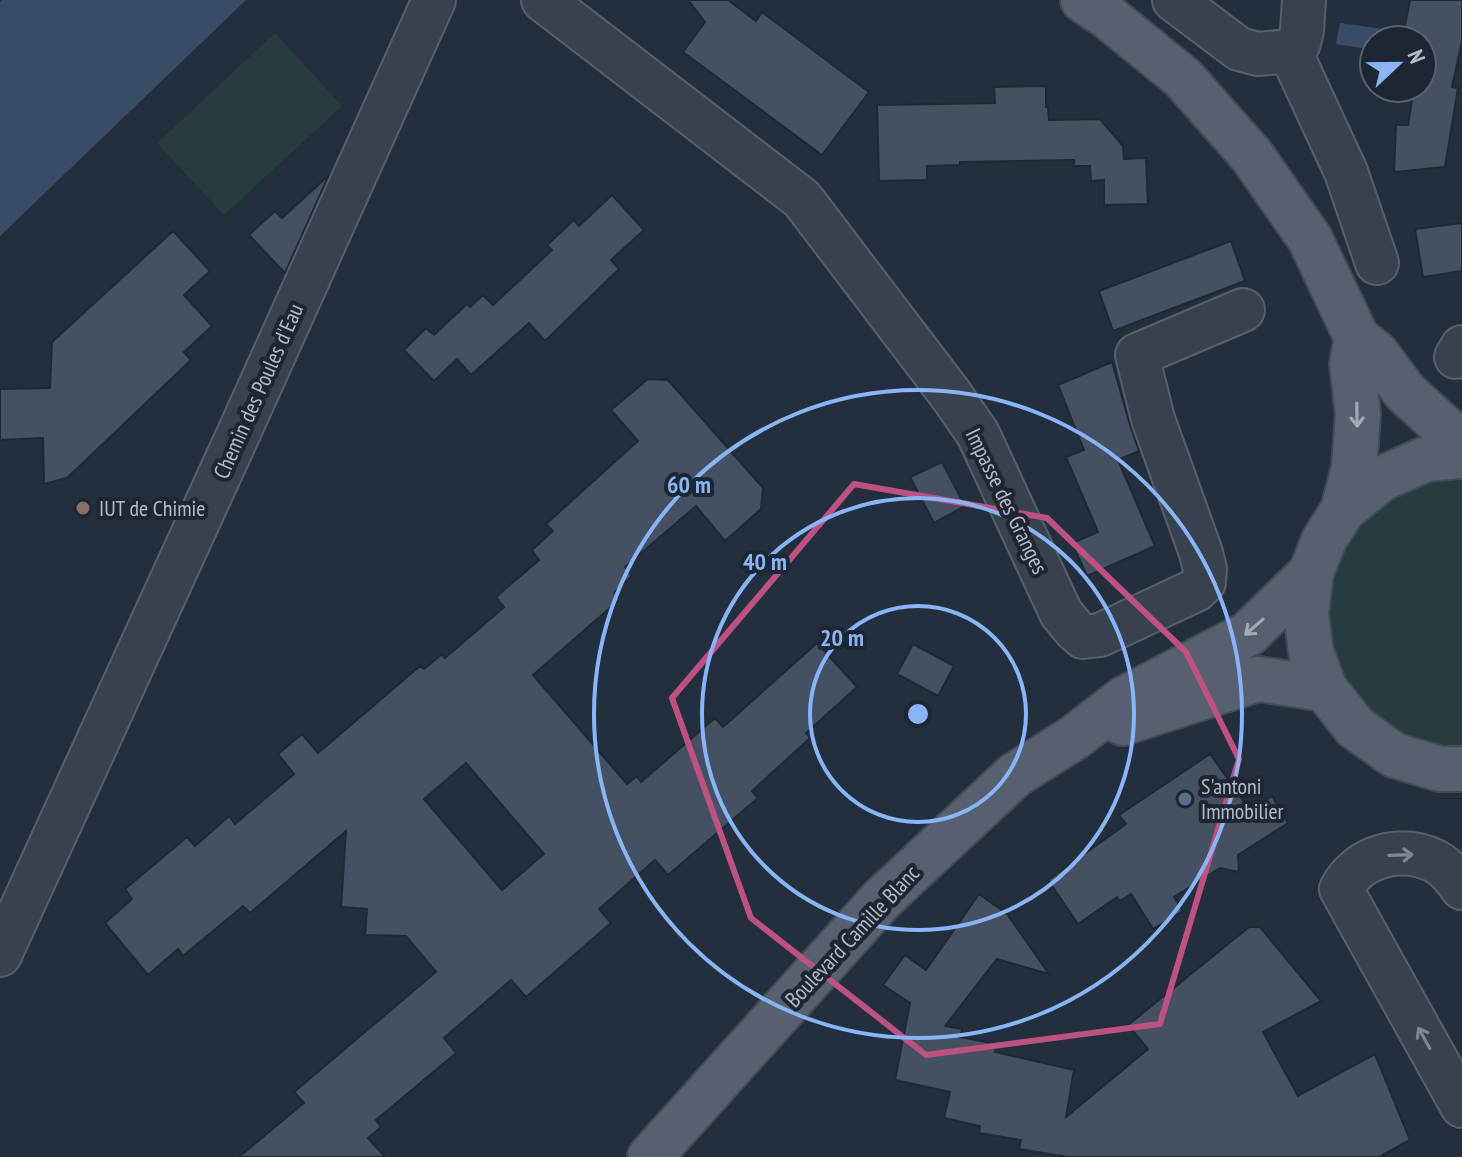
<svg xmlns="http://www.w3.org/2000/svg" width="1462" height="1157" font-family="'PT Sans Narrow',sans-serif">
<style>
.green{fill:#263c3f}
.water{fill:#394c67}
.building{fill:#455162;stroke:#1f2835;stroke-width:2;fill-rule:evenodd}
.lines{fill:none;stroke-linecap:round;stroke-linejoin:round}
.minor-casing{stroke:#565f6c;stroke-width:46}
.major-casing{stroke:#414a57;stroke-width:48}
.minor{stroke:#38414e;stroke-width:42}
.major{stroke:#56606e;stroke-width:44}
.oneway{stroke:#a1aab7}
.oneway2{stroke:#7c8592}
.marked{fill:none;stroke:#bd5182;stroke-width:6;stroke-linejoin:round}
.ring{fill:none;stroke:#8ab4f8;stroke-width:4}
.education-dot{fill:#8d6e63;stroke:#1d2633;stroke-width:3}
.service-dot{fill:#5c6f8a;stroke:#1d2633;stroke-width:3}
.labels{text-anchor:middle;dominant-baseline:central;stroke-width:8;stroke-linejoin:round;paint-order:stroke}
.street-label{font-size:22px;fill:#b4bcc9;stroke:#1d2633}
.poi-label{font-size:22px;fill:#b4bcc9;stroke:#1d2633;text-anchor:start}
.centre{fill:#8ab4f8;stroke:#1d2633;stroke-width:4}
.ring-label{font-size:24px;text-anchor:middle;font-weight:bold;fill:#8ab4f8;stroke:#1d2633;stroke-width:8;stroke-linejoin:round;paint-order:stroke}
</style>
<rect width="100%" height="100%" fill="#242f3e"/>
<!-- green -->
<path class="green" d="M275,33L342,106L224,215L157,143Z
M1462,480V747L1430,744L1390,726L1357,696L1336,658L1328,614L1335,570L1356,531L1388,501L1429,483Z"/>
<!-- water -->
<path class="water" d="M2,0H246L0,236V2Z
M1340,23L1383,29L1382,40H1374V50L1336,44Z"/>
<!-- building -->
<path class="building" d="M688,0H728L756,21L762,12L869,92L822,155L683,52L705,22Z
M1410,0H1462V42L1452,87L1458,88L1445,167L1394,172L1396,125H1408L1414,88H1422V40H1402Z
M1046,86V107H1048L1049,120L1100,119L1123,146L1124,159L1146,158L1148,204L1104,205V180L1091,181L1090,166H1074V160L960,162V165L927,166V180L879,181L877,105L995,103L994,87Z
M329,175L285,273L249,235L275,211L282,218Z
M612,195L644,230L611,260L619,269L545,341L529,323L471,375L457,359L434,381L404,350L426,328L434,335L467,304L470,307L483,295L493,305L552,250L547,245L574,220L579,226Z
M1462,223V271L1423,277L1415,229Z
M173,231L210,271L184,295L212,326L184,352L191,360L67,478L44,484L43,438L0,440V389L50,388L52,342Z
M1231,241L1245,281L1113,331L1099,291Z
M1112,362L1130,425L1139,451L1118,460L1155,546L1087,576L1072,543L1098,532L1066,457L1084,450L1058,385Z
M648,379L668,380L763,488L761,509L725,541L696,506L625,567L632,576L614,593L620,599L533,675L627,784L637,776L641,782L715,718L723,727L817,643L857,687L806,733L810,738L752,791L758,798L668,875L655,860L599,909L611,923L526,997L511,980L444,1038L456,1053L376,1120L381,1127L368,1138L385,1157H239L304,1103L294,1092L436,972L406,936L365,935L367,909L341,907L346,831L250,913L243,906L183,956L178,949L148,975L105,923L132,899L125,889L187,837L195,846L229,816L235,824L294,774L278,754L302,734L318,753L420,666L424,669L442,654L445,658L504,607L496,597L539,560L532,550L553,531L546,524L638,441L611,410ZM466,763L544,854L502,890L424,799Z
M942,462L965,506L934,523L910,477Z
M913,644L954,666L938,696L897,674Z
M1210,754L1250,810L1272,796L1288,823L1238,855L1239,872L1220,868L1174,897L1183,911L1153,929L1131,894L1120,901L1117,897L1078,924L1048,880L1126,824L1119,815Z
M979,894L1007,914L1049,974L997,959L945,1026L962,1029L960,1037L996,1044L995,1052L1074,1070L1066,1117L1148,1049L1128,1025L1249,927H1260L1321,1001L1263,1032L1298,1096L1375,1054L1410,1140L1379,1157H1067L1019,1149L1021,1140L979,1133L980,1126L944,1118L950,1092L895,1080L910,1003L883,985L905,955L926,970Z"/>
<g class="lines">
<defs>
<path id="minor" d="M543,0L802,199L951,395L978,434L1061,613L1075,630L1083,637L1100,635L1196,590L1204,582L1205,569L1201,553L1153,419L1137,355L1243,310
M1174,0L1239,49L1258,54L1290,51L1299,43L1302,30L1304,0
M1290,51L1346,172L1377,263
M1456,357L1462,347
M1462,888C1455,878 1447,867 1435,861C1401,845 1359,855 1341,889L1462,1106
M0,955L242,426L434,0"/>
<path id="major" d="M1083,0L1107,16L1183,78L1252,156L1310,239L1357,338L1376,353L1405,392L1462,444
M1462,456L1426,459L1381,479L1343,510L1324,540L1311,573L1306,613L1311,652L1325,689L1355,727L1394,755L1440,769H1462
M1343,510L1354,468L1358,414L1352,364L1357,338
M1123,723L1258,679L1325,689
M650,1157L882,899L1015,775L1075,737L1124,699L1248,634L1311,573"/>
</defs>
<!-- minor casing -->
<use href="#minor" class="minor-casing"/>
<!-- major casing -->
<use href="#major" class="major-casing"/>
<!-- minor -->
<use href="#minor" class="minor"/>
<!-- major -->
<use href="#major" class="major"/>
</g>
<!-- one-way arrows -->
<defs><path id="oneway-shaft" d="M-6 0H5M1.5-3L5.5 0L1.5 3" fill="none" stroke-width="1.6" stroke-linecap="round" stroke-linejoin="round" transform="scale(2)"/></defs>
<g class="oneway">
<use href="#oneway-shaft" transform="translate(1357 415) rotate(89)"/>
<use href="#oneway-shaft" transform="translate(1254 627) rotate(139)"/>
</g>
<g class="oneway2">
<use href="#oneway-shaft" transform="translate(1401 855) rotate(-2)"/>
<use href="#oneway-shaft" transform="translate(1424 1038) rotate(-119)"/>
</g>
<!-- marked area -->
<path class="marked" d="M854,484L1047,518L1186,652L1239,759L1160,1024L926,1055L751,918L672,698Z"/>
<!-- distance rings -->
<g class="ring">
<circle cx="918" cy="714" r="108"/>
<circle cx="918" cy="714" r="216"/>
<circle cx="918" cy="714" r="324"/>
</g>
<!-- markers -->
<circle class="education-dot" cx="83" cy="508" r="8"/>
<circle class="service-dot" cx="1185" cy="799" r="8"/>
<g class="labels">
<!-- street labels -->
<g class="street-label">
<text transform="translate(258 391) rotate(-66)">Chemin des Poules d'Eau</text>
<text transform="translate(1007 501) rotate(64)">Impasse des Granges</text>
<text transform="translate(852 936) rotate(-47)">Boulevard Camille Blanc</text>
</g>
<!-- poi labels -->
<g class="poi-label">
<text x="99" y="508">IUT de Chimie</text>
<text x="1201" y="786">S'antoni<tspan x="1201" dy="25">Immobilier</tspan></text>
</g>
</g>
<circle cx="918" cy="714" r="12" class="centre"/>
<g class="ring-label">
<text x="689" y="493">60 m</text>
<text x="765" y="570">40 m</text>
<text x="842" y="646">20 m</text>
</g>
<!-- north arrow -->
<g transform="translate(1398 64) rotate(68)"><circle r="38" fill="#1d2633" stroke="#59626f" stroke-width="2"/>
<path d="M0-6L14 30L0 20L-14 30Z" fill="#8ab4f8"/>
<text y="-12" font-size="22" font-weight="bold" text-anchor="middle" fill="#b4bcc9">N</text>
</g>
</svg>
